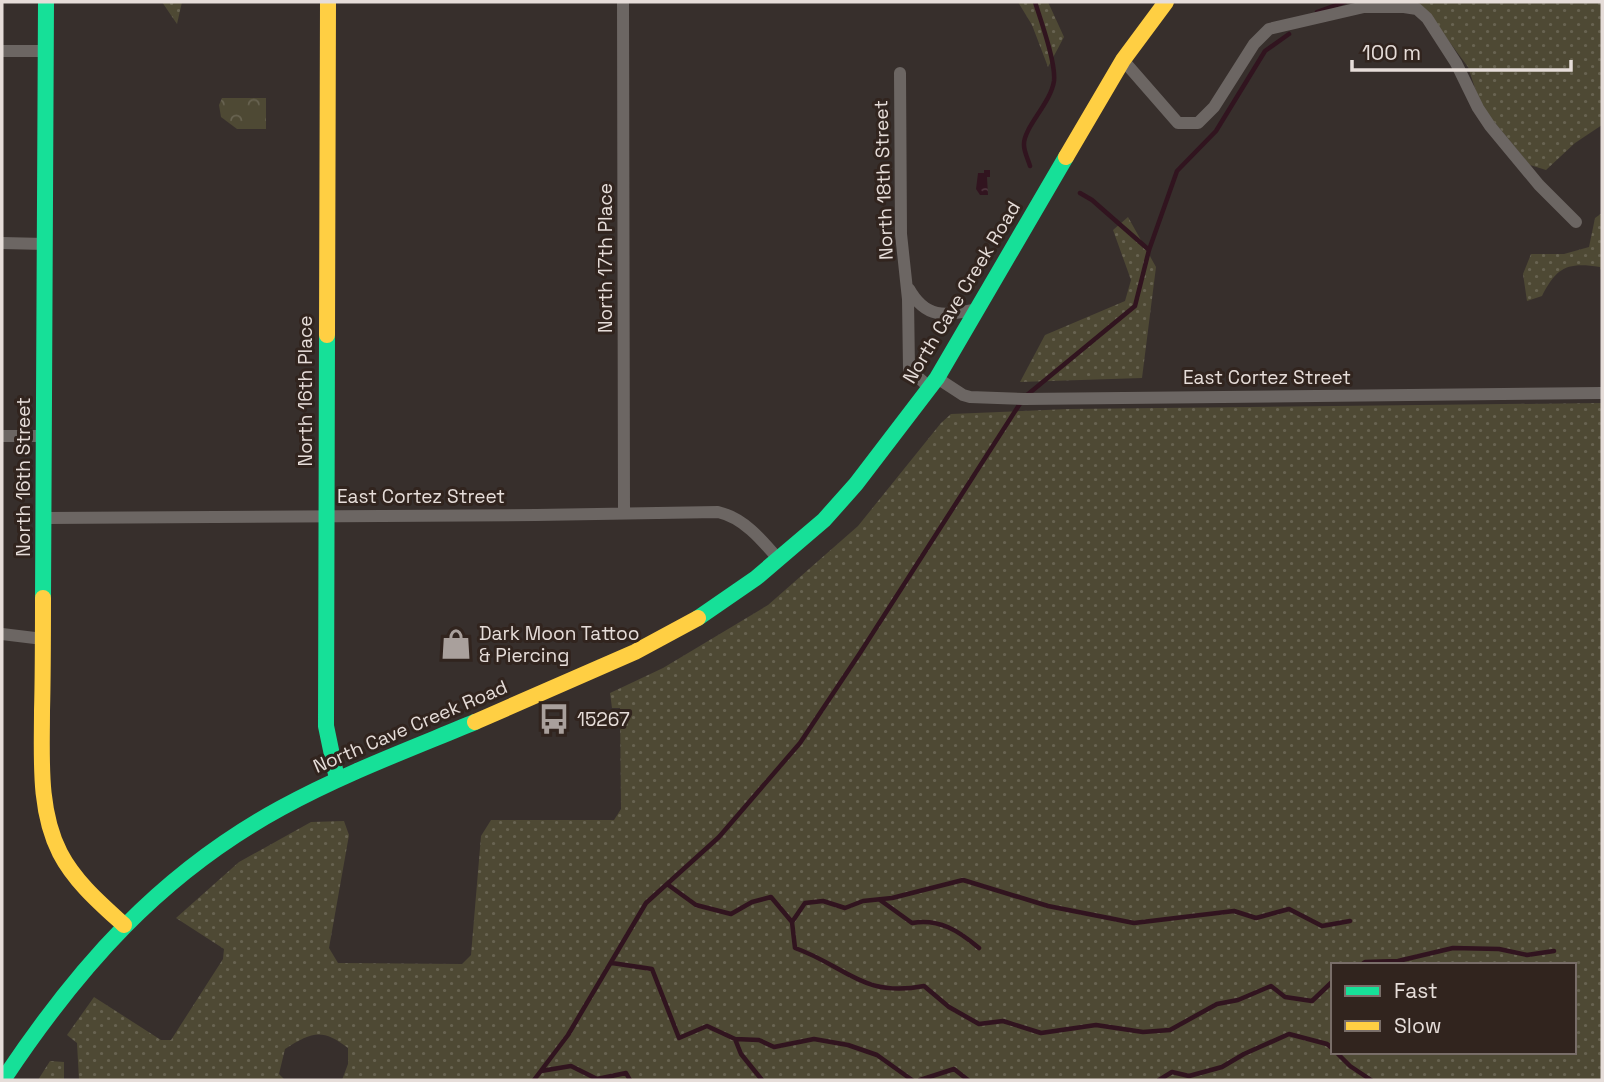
<svg xmlns="http://www.w3.org/2000/svg" width="1604" height="1082" font-family="'Space Grotesk',sans-serif">
  <style>
    .grass { fill: url(#grass-dots); fill-rule: evenodd }
    .park { fill: url(#park-crowns) }
    .water { fill: url(#water-ripples) }
    .lines { fill: none; stroke-linecap: round; stroke-linejoin: round }
    .stream { stroke: #31141f; stroke-width: 4.5 }
    .street { stroke: #6c6663; stroke-width: 12 }
    .fast { stroke: #16e098; stroke-width: 16 }
    .slow { stroke: #ffcf43; stroke-width: 16 }
    .labels { text-anchor: middle; stroke-width: 6; stroke-linejoin: round; paint-order: stroke }
    .street-label { font-size: 19px; fill: #e6ddd9; stroke: #31241e }
    .poi-label { font-size: 19px; fill: #e6ddd9; stroke: #31241e; text-anchor: start }
  </style>
  <defs>
    <pattern id="grass-dots" width="8" height="8" patternUnits="userSpaceOnUse" patternTransform="scale(1.75)"><rect width="8" height="8" fill="#4e4934"/><path d="M2 2h.1M6 6h.1" fill="none" stroke="#686351" stroke-width="1.8" stroke-linecap="round"/></pattern>
    <pattern id="park-crowns" width="20" height="18" patternUnits="userSpaceOnUse" patternTransform="scale(1.75)"><rect width="20" height="18" fill="#4e4934"/><path d="M2 6a3 3 0 1 1 6 0M12 15a3 3 0 1 1 6 0" fill="none" stroke="#686351"/></pattern>
    <pattern id="water-ripples" width="26" height="14" patternUnits="userSpaceOnUse" patternTransform="scale(1.75)"><rect width="26" height="14" fill="#31141f"/><path d="M2 4q2-2 4 0t4 0M15 11q2-2 4 0t4 0" fill="none" stroke="#4f363f"/></pattern>
  </defs>
  <rect width="100%" height="100%" fill="#372f2c"/>
  <!-- grass -->
  <path class="grass" d="M162 2H182L177 24Z
    M1018 2H1048L1064 37 1048 67 1032 25Z
    M1417 2H1602V125L1575 143 1546 170 1530 165 1481 106 1468 67 1428 13Z
    M1602 213V273L1600 267C1567 262 1557 267 1542 296L1527 301 1523 274 1531 254H1564L1589 247 1595 218Z
    M1128 217 1156 267 1142 378 1020 382 1045 335 1125 301 1131 280 1113 230Z
    M1602 403V1080H342L348 1064V1048C322 1028 312 1032 285 1049L279 1074 285 1080H79L77 1043 67 1035 94 997 161 1040H171L223 959 224 949 176 918 239 862 311 822 344 821 349 835 329 948 338 963 462 964 471 955 481 836 491 820H614L621 809 620 708H612L610 693 663 668 768 605 858 526 941 423 951 414 1069 409ZM1333 965H1574V1052H1333Z
    M50 1061 64 1062V1080H38Z"/>
  <!-- park -->
  <path class="park" d="M222 98H266V129H237L221 117 219 105Z"/>
  <!-- water -->
  <path class="water" d="M984 170H990V177H987L988 195H980L976 189 978 173H984Z"/>
  <g class="lines">
    <!-- stream -->
    <path class="stream" d="M1317 12 1345 2
      M1030 166C1028 159 1024 152 1024 145 1023 128 1051 103 1054 81 1056 63 1041 21 1035 2
      M1080 193 1092 200 1149 250
      M1027 395 1135 306 1149 250 1177 171 1216 131 1265 51 1289 34
      M667 884 696 905 731 914 752 902 771 897 792 922 795 948C846 966 862 998 924 986L949 1007 979 1024 1003 1021 1041 1033 1096 1025 1143 1032 1170 1030 1217 1004 1238 1000 1271 986 1285 997 1312 1001 1333 981
      M880 900 912 923C939 918 959 931 979 948
      M792 922 805 903 823 901 845 908 863 901 892 898 963 880 1048 906 1134 923 1234 911 1256 918 1289 909 1322 926 1350 921
      M612 963 652 969 679 1038 707 1026 735 1039 741 1054 762 1080
      M1361 965 1365 962 1398 961 1453 948 1499 949 1527 955 1554 951
      M735 1039 759 1040 774 1047 814 1039 848 1045 877 1055 912 1080
      M1336 1052 1350 1066 1371 1080
      M541 1071 571 1066 597 1079 626 1073 630 1080
      M534 1080 568 1035 646 903 719 837 800 743 860 653 1021 402
      M920 1080 954 1069 968 1080
      M1159 1080 1172 1072 1189 1076 1222 1067 1244 1054 1289 1034 1327 1044 1333 1049"/>
    <!-- street -->
    <path class="street" d="M623 2 624 513
      M2 51H46
      M1123 60 1178 123H1198L1214 107 1254 44 1269 29 1364 7H1404L1417 9 1427 18 1456 63 1478 108 1490 126 1539 185 1576 222
      M900 73 901 234 908 299 909 369 930 388
      M2 243 45 244
      M909 289C927 321 947 315 978 309
      M937 378 963 395 970 397 1024 399 1602 393
      M2 436H45
      M45 518 536 515 718 512C744 518 762 540 779 560
      M2 634 43 639"/>
    <!-- fast -->
    <path class="fast" d="M327 335 326 726 337 779
      M43 598 46 2
      M698 618 756 578 824 520 856 484 937 378 1066 157
      M3 1080C78 967 160 874 281 808 343 774 410 749 475 722"/>
    <!-- slow -->
    <path class="slow" d="M1066 157 1123 60 1166 2
      M327 335 328 2
      M43 598C43 636 43 673 42 711 42 758 38 810 60 853 75 882 101 904 124 925
      M475 722 635 652 698 618"/>
  </g>
  <!-- icons -->
  <defs>
    <symbol id="shop-bare" viewBox="-9 -9 18 18"><path d="M-5-2.5h2.3a2.7 3.5 0 0 1 5.4 0H5L5.5 6h-11ZM-1.5-2.5h3a1.5 2.3 0 0 0-3 0Z" fill="#a9a09c" stroke="#31241e" stroke-width="2.5" paint-order="stroke"/></symbol>
    <symbol id="bus-bare" viewBox="-9 -9 18 18"><path d="M-5-6H5V4H4V6H2V4H-2V6H-4V4H-5ZM-3.5-4V0h7V-4ZM-3.5 1.2v1.5H-2V1.2ZM2 1.2v1.5H3.5V1.2Z" fill="#a9a09c" stroke="#31241e" stroke-width="2.5" paint-order="stroke"/></symbol>
  </defs>
  <g fill-rule="evenodd">
    <use href="#shop-bare" x="434" y="622" width="44" height="44"/>
    <use href="#bus-bare" x="532" y="697" width="44" height="44"/>
  </g>
  <g class="labels">
    <!-- street labels -->
    <g class="street-label">
      <text transform="translate(883 180) rotate(-92)" y="7">North 18th Street</text>
      <text transform="translate(605 258) rotate(-90)" y="7">North 17th Place</text>
      <text transform="translate(961 292) rotate(-59)" y="7">North Cave Creek Road</text>
      <text x="1267" y="384">East Cortez Street</text>
      <text transform="translate(305 391) rotate(-90)" y="7">North 16th Place</text>
      <text transform="translate(23 477) rotate(-90)" y="7">North 16th Street</text>
      <text x="421" y="503">East Cortez Street</text>
      <text transform="translate(410 726) rotate(-23)" y="7">North Cave Creek Road</text>
    </g>
    <!-- poi labels -->
    <g class="poi-label">
      <text x="479" y="640">Dark Moon Tattoo<tspan x="479" dy="22">&amp; Piercing</tspan></text>
      <text x="577" y="726">15267</text>
    </g>
  </g>
  <!-- border -->
  <rect width="1604" height="1082" fill="none" stroke="#e6ddd9" stroke-width="7"/>
  <!-- legend -->
  <rect x="1331" y="963" width="245" height="91" fill="#31241e" stroke="#796e69" stroke-width="2"/>
  <rect x="1345" y="986" width="35" height="10" fill="#16e098" stroke="#796e69" stroke-width="2"/>
  <text x="1394" y="998" font-size="21" fill="#e6ddd9">Fast</text>
  <rect x="1345" y="1021" width="35" height="10" fill="#ffcf43" stroke="#796e69" stroke-width="2"/>
  <text x="1394" y="1033" font-size="21" fill="#e6ddd9">Slow</text>
  <!-- scale -->
  <path d="M1352 60v10h219v-10" fill="none" stroke="#e6ddd9" stroke-width="3.5"/>
  <text x="1362" y="60" font-size="21" fill="#e6ddd9" stroke="#31241e" stroke-width="5" paint-order="stroke">100 m</text>
</svg>
